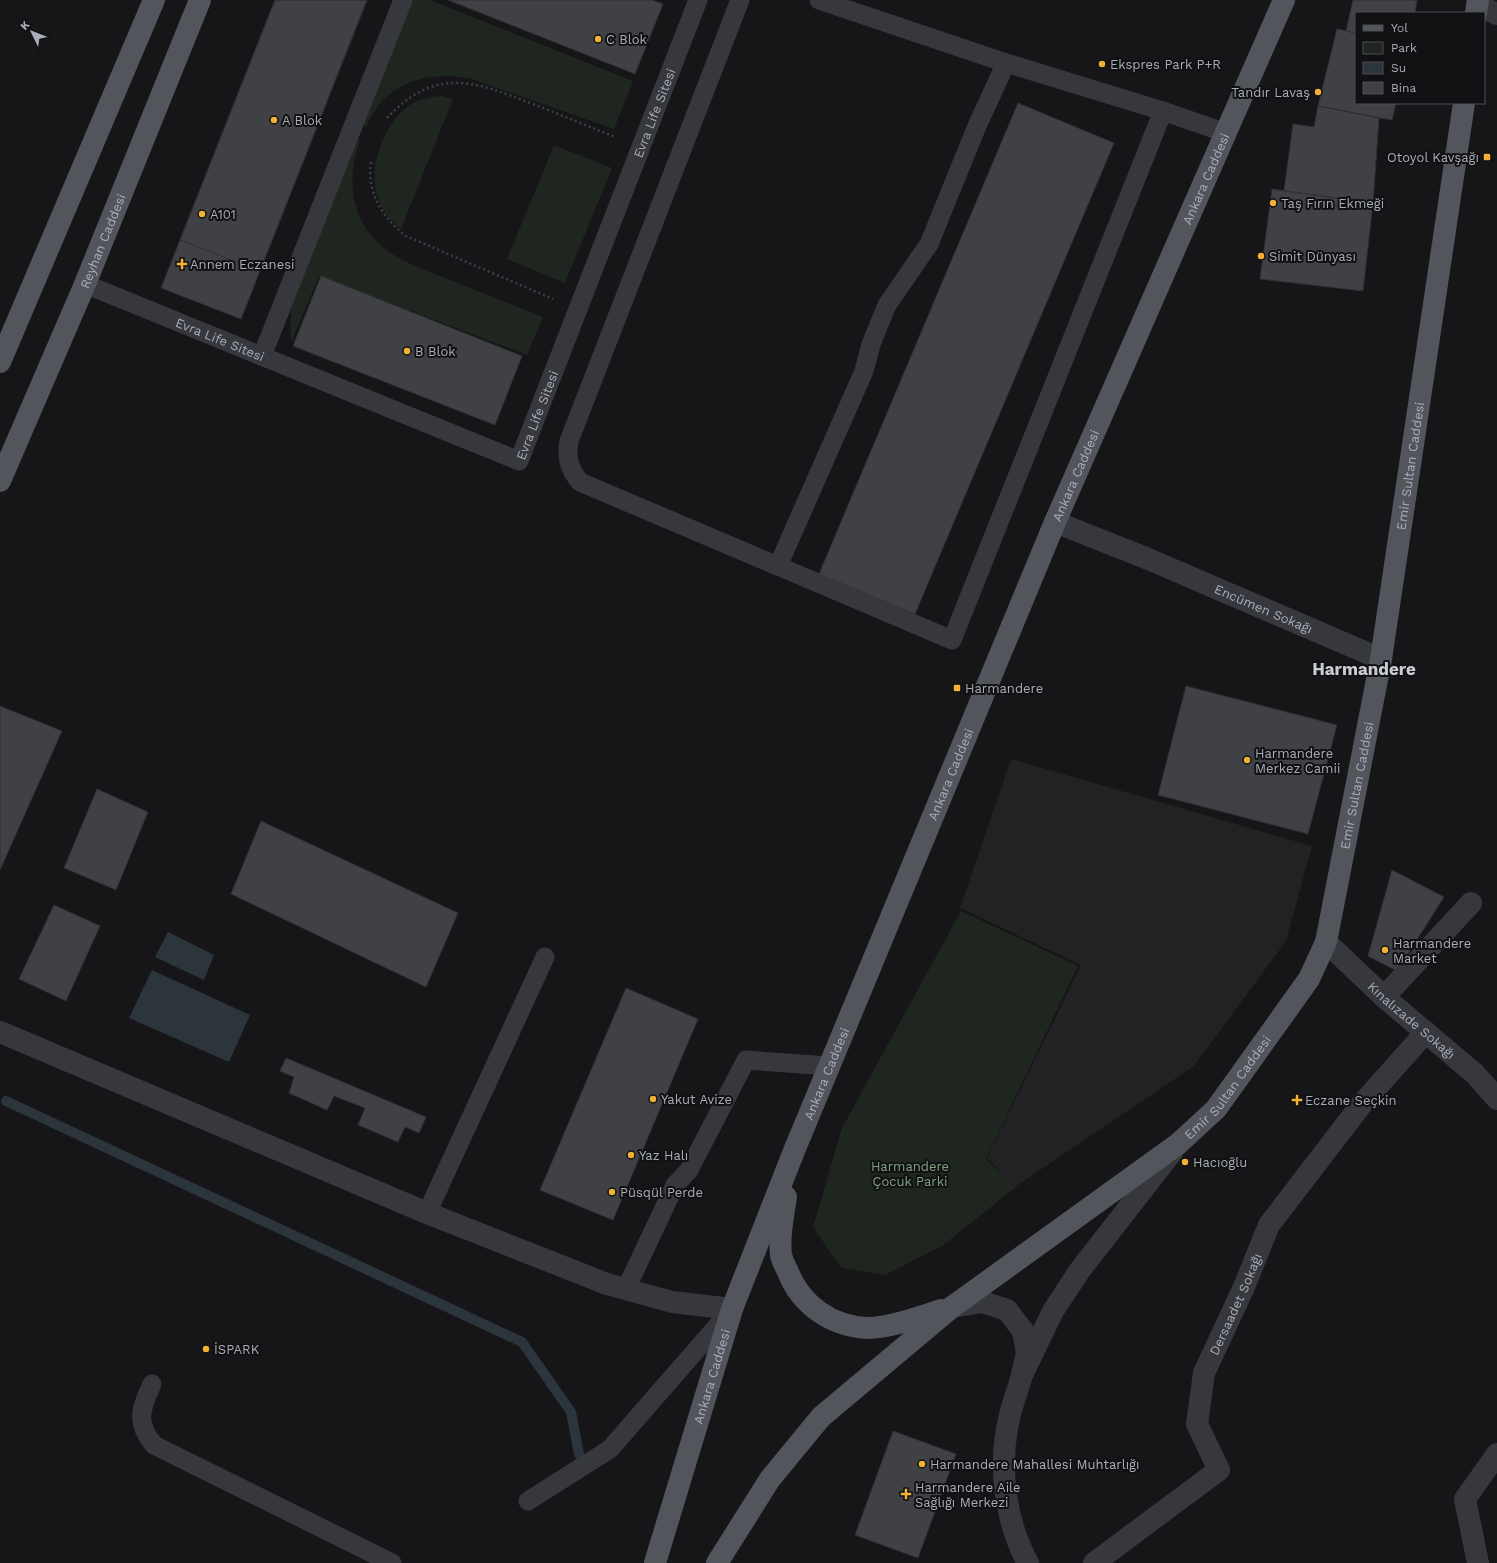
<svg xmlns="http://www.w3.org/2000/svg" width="1497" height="1563" font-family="'Work Sans',sans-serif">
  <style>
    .built { fill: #222225 }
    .green { fill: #1e261f }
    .water { fill: #2c353c }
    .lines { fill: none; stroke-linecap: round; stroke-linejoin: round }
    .stream { stroke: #2c353c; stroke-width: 10 }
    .building { fill: #404145; stroke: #303034 }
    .path { stroke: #3d3f44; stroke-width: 2.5; stroke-dasharray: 2 3; stroke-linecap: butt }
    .service { stroke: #37383d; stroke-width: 19 }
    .pedestrian { stroke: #37383d; stroke-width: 22 }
    .minor { stroke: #37383d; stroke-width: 22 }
    .primary { stroke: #53555c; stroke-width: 22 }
    .poi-dot { fill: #f2b134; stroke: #111113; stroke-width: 1.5 }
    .labels { text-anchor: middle; stroke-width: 4; stroke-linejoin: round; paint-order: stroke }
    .poi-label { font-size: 13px; fill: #a8adb8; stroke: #111113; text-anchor: start }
    .street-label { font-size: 13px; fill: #a8adb8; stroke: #111113 }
    .park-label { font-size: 13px; fill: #7fa381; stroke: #111113 }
    .district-label { font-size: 17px; font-weight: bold; fill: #c9ccd4; stroke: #111113 }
  </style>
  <rect width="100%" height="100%" fill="#161618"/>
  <!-- built -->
  <path class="built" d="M1011 759 1312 846 1286 941 1194 1066 1015 1187 987 1158 1081 965 960 908Z"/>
  <!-- green -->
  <path class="green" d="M405 0H430L633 81 614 129 469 78C423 71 385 83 366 127L356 125Z
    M442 96 453 99 401 229C390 220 381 209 377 195 367 166 387 115 415 102 424 98 433 97 442 96Z
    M352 136 360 141C346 179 350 221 384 248 402 263 433 273 455 282 485 294 514 305 543 317L527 355 319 276 291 343 290 300Z
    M554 145 612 168 565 283 507 259Z
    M961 911 1078 966 986 1159 1016 1187 942 1246 885 1275 841 1268 813 1227 842 1128Z"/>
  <!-- water -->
  <path class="water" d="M168 932 214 955 204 980 155 957Z
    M152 970 250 1015 229 1062 129 1018Z"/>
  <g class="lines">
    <!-- stream -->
    <path class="stream" d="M6 1101 522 1342 571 1412 579 1454"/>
  </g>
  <!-- building -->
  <path class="building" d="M275 0H367L241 319 161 288Z
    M275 0H367L260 271 180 240Z
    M448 0H652L663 4 635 74Z
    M1353 0H1417L1415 13H1356V33L1346 31Z
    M1337 29 1356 33V103H1396L1392 120 1318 106Z
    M1018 103 1114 143 915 614 819 574Z
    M1318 106 1379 118 1373 203 1284 191 1293 124 1314 127Z
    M1272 189 1373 203 1363 291 1260 279Z
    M321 276 522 356 495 425 293 346Z
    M1186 686 1337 725 1308 834 1158 795Z
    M0 706 62 731 0 870Z
    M97 789 148 812 116 890 64 868Z
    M261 821 458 913 426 987 231 894Z
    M1392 870 1444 897 1397 971 1368 956Z
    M54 905 100 926 66 1001 19 979Z
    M626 988 698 1019 613 1220 540 1190Z
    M286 1058 426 1117 419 1133 405 1127 398 1142 358 1125 365 1108 334 1096 327 1110 289 1093 294 1077 280 1071Z
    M893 1431 956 1454 918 1558 855 1535Z"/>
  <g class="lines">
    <!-- path -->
    <path class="path" d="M387 118C436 66 474 81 533 104 561 115 588 126 615 137
      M371 162C366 192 383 218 406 236L553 299"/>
    <!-- service -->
    <g class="service">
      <path d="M740 0 569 441C566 457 569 469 580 482L952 640 1163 111"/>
      <path d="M819 0 1006 63 1163 111 1226 133"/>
      <path id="s1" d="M85 284 519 461 698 0"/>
      <path d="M262 356 403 0"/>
      <path d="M778 566 864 371 871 344 887 305 929 244 977 126 1006 63"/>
      <path d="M427 1213 545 957"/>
      <path d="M626 1289 675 1185 689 1170 746 1060 829 1066"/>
      <path d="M152 1384C141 1408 135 1423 154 1445L392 1563"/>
      <path d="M528 1501 610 1449 732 1309"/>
    </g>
    <!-- pedestrian -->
    <path class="pedestrian" d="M1055 522 1146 558"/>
    <!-- minor -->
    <g class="minor">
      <path d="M1477 5 1497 14"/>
      <path id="s2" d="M1146 558 1381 659"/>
      <path id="s3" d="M1326 942 1384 997 1475 1074 1497 1099"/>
      <path d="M1384 997 1471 903"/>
      <path d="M0 1032 427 1213 607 1284 672 1302 732 1309"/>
      <path d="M952 1307 983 1302 1007 1310 1023 1331 1027 1353 1022 1375 1053 1311 1080 1270 1172 1152"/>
      <path d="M1022 1375C1018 1390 1012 1404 1009 1419 998 1466 1005 1521 1028 1563"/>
      <path id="s4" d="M1094 1563 1219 1470 1197 1424 1204 1373 1244 1287 1269 1225 1361 1105 1426 1032"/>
      <path d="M1478 1563 1465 1499 1497 1454"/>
    </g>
    <!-- primary -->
    <g class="primary">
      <path d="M1476 13 1478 0"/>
      <path d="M0 362 154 0"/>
      <path id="s5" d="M0 481 85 284 200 0"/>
      <path d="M786 1197C783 1217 779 1235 781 1255 782 1260 785 1266 788 1272 801 1305 831 1326 867 1328 889 1328 920 1317 941 1310"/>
      <path id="s6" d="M655 1563 732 1309 794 1151 1055 522 1284 0"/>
      <path id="s7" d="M717 1563 770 1479 821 1417 952 1307 1178 1144 1216 1109 1309 979 1326 942 1381 659 1464 103"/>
    </g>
  </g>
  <!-- markers -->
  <g class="poi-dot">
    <circle cx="598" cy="39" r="4"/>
    <circle cx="1102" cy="64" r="4"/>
    <circle cx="1318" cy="92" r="4"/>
    <circle cx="274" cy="120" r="4"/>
    <rect x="1483" y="153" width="8" height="8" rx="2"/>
    <circle cx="1273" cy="203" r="4"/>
    <circle cx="202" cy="214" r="4"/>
    <circle cx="1261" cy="256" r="4"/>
    <path d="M180 258h4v4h4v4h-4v4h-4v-4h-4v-4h4z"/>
    <circle cx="407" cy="351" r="4"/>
    <rect x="953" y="684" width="8" height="8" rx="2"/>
    <circle cx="1247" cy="760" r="4"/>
    <circle cx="1385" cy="950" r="4"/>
    <circle cx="653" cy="1099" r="4"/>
    <path d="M1295 1094h4v4h4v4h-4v4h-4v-4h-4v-4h4z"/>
    <circle cx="631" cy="1155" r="4"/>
    <circle cx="1185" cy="1162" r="4"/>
    <circle cx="612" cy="1192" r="4"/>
    <circle cx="206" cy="1349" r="4"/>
    <circle cx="922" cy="1464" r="4"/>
    <path d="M904 1488h4v4h4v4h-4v4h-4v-4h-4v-4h4z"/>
  </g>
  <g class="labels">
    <!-- poi labels -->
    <g class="poi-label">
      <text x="606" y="44">C Blok</text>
      <text x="1110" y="69">Ekspres Park P+R</text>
      <text x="1310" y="97" text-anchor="end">Tandır Lavaş</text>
      <text x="282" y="125">A Blok</text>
      <text x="1479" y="162" text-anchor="end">Otoyol Kavşağı</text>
      <text x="1281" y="208">Taş Fırın Ekmeği</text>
      <text x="210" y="219">A101</text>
      <text x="1269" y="261">Simit Dünyası</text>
      <text x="190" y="269">Annem Eczanesi</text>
      <text x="415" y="356">B Blok</text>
      <text x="965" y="693">Harmandere</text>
      <text x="1255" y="758">Harmandere<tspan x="1255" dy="15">Merkez Camii</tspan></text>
      <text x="1393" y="948">Harmandere<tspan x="1393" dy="15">Market</tspan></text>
      <text x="661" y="1104">Yakut Avize</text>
      <text x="1305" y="1105">Eczane Seçkin</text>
      <text x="639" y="1160">Yaz Halı</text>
      <text x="1193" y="1167">Hacıoğlu</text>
      <text x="620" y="1197">Püsqül Perde</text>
      <text x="214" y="1354">İSPARK</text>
      <text x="930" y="1469">Harmandere Mahallesi Muhtarlığı</text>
      <text x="915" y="1492">Harmandere Aile<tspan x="915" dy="15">Sağlığı Merkezi</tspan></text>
    </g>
    <!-- street labels -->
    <g class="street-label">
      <text dy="5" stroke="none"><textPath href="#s1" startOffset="842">Evra Life Sitesi</textPath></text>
      <text dy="5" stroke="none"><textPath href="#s6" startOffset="1491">Ankara Caddesi</textPath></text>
      <text dy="5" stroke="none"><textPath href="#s5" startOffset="261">Reyhan Caddesi</textPath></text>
      <text dy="5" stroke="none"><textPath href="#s1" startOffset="146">Evra Life Sitesi</textPath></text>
      <text dy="5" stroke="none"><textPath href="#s1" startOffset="518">Evra Life Sitesi</textPath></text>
      <text dy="5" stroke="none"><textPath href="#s7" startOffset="1365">Emir Sultan Caddesi</textPath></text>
      <text dy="5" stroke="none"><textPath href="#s6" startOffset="1167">Ankara Caddesi</textPath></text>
      <text dy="5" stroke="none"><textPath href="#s2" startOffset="128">Encümen Sokağı</textPath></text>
      <text dy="5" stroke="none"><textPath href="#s6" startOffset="843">Ankara Caddesi</textPath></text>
      <text dy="5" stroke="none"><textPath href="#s7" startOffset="1041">Emir Sultan Caddesi</textPath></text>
      <text dy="5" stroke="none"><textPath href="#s3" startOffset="116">Kınalızade Sokağı</textPath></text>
      <text dy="5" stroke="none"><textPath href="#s6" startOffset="519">Ankara Caddesi</textPath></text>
      <text dy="5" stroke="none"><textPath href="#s7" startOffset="705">Emir Sultan Caddesi</textPath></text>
      <text dy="5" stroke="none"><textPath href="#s4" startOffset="334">Dersaadet Sokağı</textPath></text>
      <text dy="5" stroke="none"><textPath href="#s6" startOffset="195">Ankara Caddesi</textPath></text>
    </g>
    <!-- park labels -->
    <g class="park-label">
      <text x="910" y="1171">Harmandere<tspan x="910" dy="15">Çocuk Parki</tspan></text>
    </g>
    <!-- district labels -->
    <g class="district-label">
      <text x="1364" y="675">Harmandere</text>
    </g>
  </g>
  <!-- legend -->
  <rect x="1355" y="12" width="130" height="92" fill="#111113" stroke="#4d4f55"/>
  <rect x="1363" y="25" width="20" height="6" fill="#53555c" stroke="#4d4f55"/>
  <text x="1391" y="32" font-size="12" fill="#a8adb8">Yol</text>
  <rect x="1363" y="42" width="20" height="12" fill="#1e261f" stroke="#4d4f55"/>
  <text x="1391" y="52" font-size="12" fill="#a8adb8">Park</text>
  <rect x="1363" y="62" width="20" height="12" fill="#2c353c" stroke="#4d4f55"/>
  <text x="1391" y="72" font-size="12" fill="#a8adb8">Su</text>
  <rect x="1363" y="82" width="20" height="12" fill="#404145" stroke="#4d4f55"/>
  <text x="1391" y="92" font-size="12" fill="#a8adb8">Bina</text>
  <!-- north arrow -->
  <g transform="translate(32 32) rotate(313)" stroke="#111113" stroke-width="3" paint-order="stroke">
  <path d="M0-3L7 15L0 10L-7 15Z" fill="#a8adb8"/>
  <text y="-6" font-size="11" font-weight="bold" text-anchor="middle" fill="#a8adb8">K</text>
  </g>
</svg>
